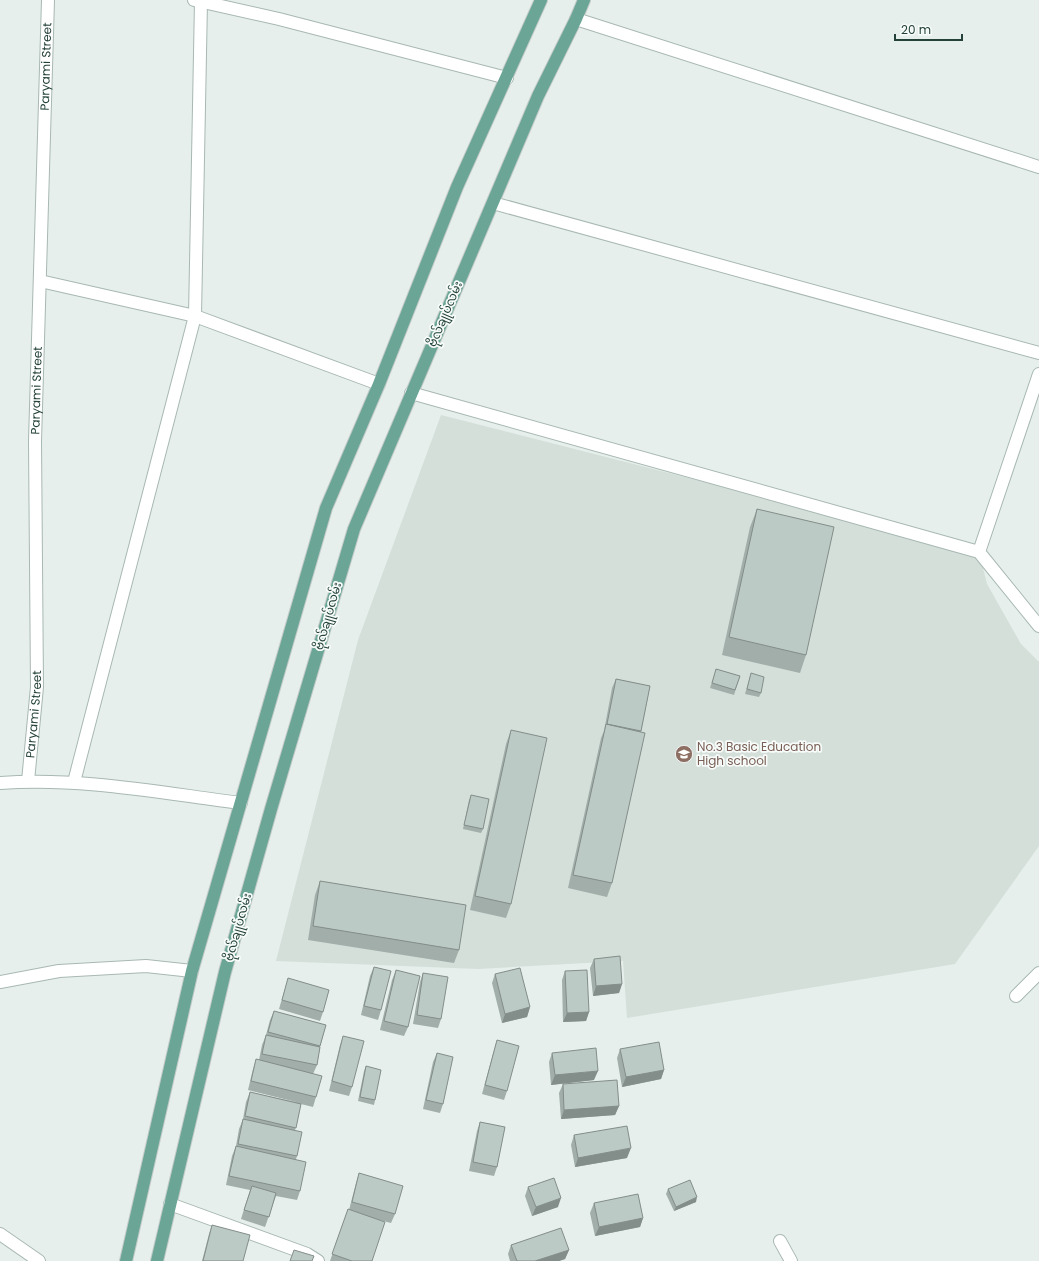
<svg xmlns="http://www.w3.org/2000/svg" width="1039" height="1261" font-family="Poppins,'Noto Sans Myanmar',sans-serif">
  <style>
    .built { fill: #d4dfda }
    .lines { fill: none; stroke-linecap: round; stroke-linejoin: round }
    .minor-casing { stroke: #a8b8b2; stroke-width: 14 }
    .primary-casing { stroke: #c2cac8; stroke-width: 14 }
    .minor { stroke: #fff; stroke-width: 12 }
    .primary { stroke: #6aa596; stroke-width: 12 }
    .wall { fill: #a1aea9 }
    .shaded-wall { fill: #838d89 }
    .building { fill: #bbcac4; stroke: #838d89 }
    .labels { text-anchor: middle; stroke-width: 3.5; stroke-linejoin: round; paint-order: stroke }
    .street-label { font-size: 12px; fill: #24423a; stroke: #f7fbf9 }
    .education-label { font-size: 12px; fill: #785e54; stroke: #f7fbf9; text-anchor: start }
  </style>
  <rect width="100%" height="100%" fill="#e6efeb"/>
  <!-- built -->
  <path class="built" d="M441 415 979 552 987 584 1021 644 1039 662V846L955 964 627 1018 623 961 478 969 276 961 358 640Z"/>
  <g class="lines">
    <defs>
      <g id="minor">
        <path d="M194 0 279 19 507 78"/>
        <path d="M576 19 1039 167"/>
        <path d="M493 203 1039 353"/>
        <path d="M40 281 195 316 379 384"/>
        <path d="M411 393 979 552 1039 626"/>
        <path d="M979 552 1039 374"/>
        <path id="s1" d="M28 781 37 687 35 441 48 0"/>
        <path d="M74 782 195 316 201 1"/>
        <path d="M0 783C81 777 161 793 241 803"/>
        <path d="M0 982 59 971 146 966 192 971"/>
        <path d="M1016 996 1039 973"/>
        <path d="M170 1204 307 1254 318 1261"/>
        <path d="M0 1234 39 1261"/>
        <path d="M780 1241 791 1261"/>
      </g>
      <path id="primary" d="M126 1261 192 971 326 508 379 384 457 187 541 0
        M157 1261 225 972 271 809 354 529 538 96 576 19 584 0"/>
    </defs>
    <!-- minor casing -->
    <use href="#minor" class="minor-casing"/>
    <!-- primary casing -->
    <use href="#primary" class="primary-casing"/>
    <!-- minor -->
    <use href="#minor" class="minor"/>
    <!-- primary -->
    <use href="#primary" class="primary"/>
  </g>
  <!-- wall -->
  <path class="wall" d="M757 509 806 655 800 673 722 655 750 527Z
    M716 669 740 676 734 695 710 688Z
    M751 673 761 693 759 697 745 694Z
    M616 679 650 686 641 732 612 883 607 897 568 888 601 738 604 731 612 688Z
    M511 730V904L506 918 470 910 506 744Z
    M471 795 483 829 481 833 463 829 469 800Z
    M320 881 459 950 454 963 308 940 315 895Z
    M594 959 622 984 619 993 593 996 590 968Z
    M374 967 381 1010 378 1020 361 1015 370 976Z
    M396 970 408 1027 404 1036 380 1030 392 980Z
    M565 971 589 1012 586 1021 563 1022 562 980Z
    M423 973 441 1019 438 1028 413 1024 420 982Z
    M495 974 530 1007 527 1017 502 1023 492 983Z
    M288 978 323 1012 320 1021 279 1009Z
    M274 1011 326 1025 320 1047 317 1065 313 1074 316 1097 313 1107 301 1104 295 1130 297 1156 296 1159 300 1191 297 1200 276 1196 265 1227 241 1219 250 1190 226 1185 232 1156 236 1146 239 1129 243 1119 246 1102 250 1092 300 1103 248 1090 253 1069 256 1059 259 1060 262 1045 266 1035 270 1020Z
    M343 1036 352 1087 349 1096 329 1091 340 1045Z
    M497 1040 507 1091 504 1100 482 1094 494 1050Z
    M620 1049 664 1070 661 1079 622 1087 617 1058Z
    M437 1053 443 1104 440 1113 423 1109 433 1062Z
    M552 1053 594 1080 551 1085 549 1062Z
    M366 1066 375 1100 374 1105 358 1101 364 1071Z
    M563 1084 619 1106 615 1115 561 1119 559 1093Z
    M480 1122 497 1167 494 1176 469 1171 477 1131Z
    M574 1135 627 1158 575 1167 571 1145Z
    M359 1173 395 1214 391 1223 375 1219 372 1261H330L348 1209 349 1210 356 1183Z
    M528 1187 558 1207 532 1216 525 1196Z
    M668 1189 696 1202 674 1211 666 1194Z
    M594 1203 643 1218 640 1227 595 1236 590 1213Z
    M212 1225 243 1261H202L209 1234Z
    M511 1245 569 1250 565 1259 559 1261H510L508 1254Z"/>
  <!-- shaded-wall -->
  <path class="shaded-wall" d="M622 984 619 993 593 996 596 986Z
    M530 1007 527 1017 502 1023 505 1014Z
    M589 1012 586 1021 563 1022 567 1013Z
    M664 1070 661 1079 622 1087 626 1077Z
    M598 1071 594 1080 551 1085 555 1075Z
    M619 1106 615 1115 561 1119 564 1110Z
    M631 1148 627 1158 575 1167 578 1158Z
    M697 1197 696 1202 674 1211 676 1207Z
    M561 1198 558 1207 532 1216 536 1207Z
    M643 1218 640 1227 595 1236 599 1227Z
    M569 1250 565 1259 559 1261H535Z"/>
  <!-- building -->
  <path class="building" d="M757 509 834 527 806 655 729 637Z
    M716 669 740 676 735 690 712 683Z
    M751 673 764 677 761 693 747 689Z
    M616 679 650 686 641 731 607 724Z
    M606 724 645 733 612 883 573 875Z
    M511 730 547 738 511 904 475 896Z
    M471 795 489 799 483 829 464 825Z
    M320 881 466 905 459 950 313 926Z
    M620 956 622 984 596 986 594 959Z
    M374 967 391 971 381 1010 364 1006Z
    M520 968 530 1007 505 1014 495 974Z
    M396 970 420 976 408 1027 384 1021Z
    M587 970 589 1012 567 1013 565 971Z
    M423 973 448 977 441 1019 417 1015Z
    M288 978 329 990 323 1012 282 1000Z
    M274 1011 326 1025 320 1046 268 1032Z
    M266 1035 320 1047 317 1065 262 1054Z
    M343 1036 364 1041 352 1087 332 1081Z
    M497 1040 519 1046 507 1091 485 1085Z
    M659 1042 664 1070 626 1077 620 1049Z
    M596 1048 598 1071 555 1075 552 1053Z
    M437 1053 453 1057 443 1104 426 1100Z
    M256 1059 322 1076 316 1097 251 1081Z
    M366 1066 381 1070 375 1100 360 1097Z
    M617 1080 619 1106 564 1110 563 1084Z
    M250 1092 301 1104 296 1128 245 1116Z
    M243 1119 302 1132 297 1156 238 1144Z
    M480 1122 505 1127 497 1167 473 1162Z
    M627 1126 631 1148 578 1158 574 1135Z
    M236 1146 306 1162 300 1191 229 1176Z
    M359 1173 403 1186 395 1214 352 1202Z
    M554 1178 561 1198 536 1207 528 1187Z
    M690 1180 697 1197 676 1207 668 1189Z
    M252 1186 276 1193 269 1217 244 1210Z
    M638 1194 643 1218 599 1227 594 1203Z
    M348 1209 385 1222 372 1261H352L332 1254Z
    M212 1225 250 1235 243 1261H203Z
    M561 1228 569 1250 535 1261H517L511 1245Z
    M294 1250 314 1256 312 1261H290Z"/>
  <!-- icons -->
  <defs>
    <symbol id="school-disc" viewBox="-11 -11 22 22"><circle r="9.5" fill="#8d6e63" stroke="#f7fbf9"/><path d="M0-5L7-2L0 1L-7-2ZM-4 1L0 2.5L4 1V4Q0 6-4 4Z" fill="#fff"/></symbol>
  </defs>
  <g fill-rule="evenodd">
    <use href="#school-disc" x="674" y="744" width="20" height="20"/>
  </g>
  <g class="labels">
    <!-- street labels -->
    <g class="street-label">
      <text dy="4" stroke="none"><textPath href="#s1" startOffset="715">Paryami Street</textPath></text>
      <text transform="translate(445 314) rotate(-67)" y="4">ဗိုလ်ချုပ်လမ်း</text>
      <text dy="4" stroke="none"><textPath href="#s1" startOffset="391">Paryami Street</textPath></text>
      <text transform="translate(328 616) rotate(-74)" y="4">ဗိုလ်ချုပ်လမ်း</text>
      <text dy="4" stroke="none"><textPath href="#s1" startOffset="67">Paryami Street</textPath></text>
      <text transform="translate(238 927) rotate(-74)" y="4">ဗိုလ်ချုပ်လမ်း</text>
    </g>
    <!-- education labels -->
    <g class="education-label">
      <text x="697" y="751">No.3 Basic Education<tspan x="697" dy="14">High school</tspan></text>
    </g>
  </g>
  <!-- scale -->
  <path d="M895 34v6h67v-6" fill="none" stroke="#24423a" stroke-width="2"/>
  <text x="901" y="34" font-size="12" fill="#24423a" stroke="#f7fbf9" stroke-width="3" paint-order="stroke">20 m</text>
</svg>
